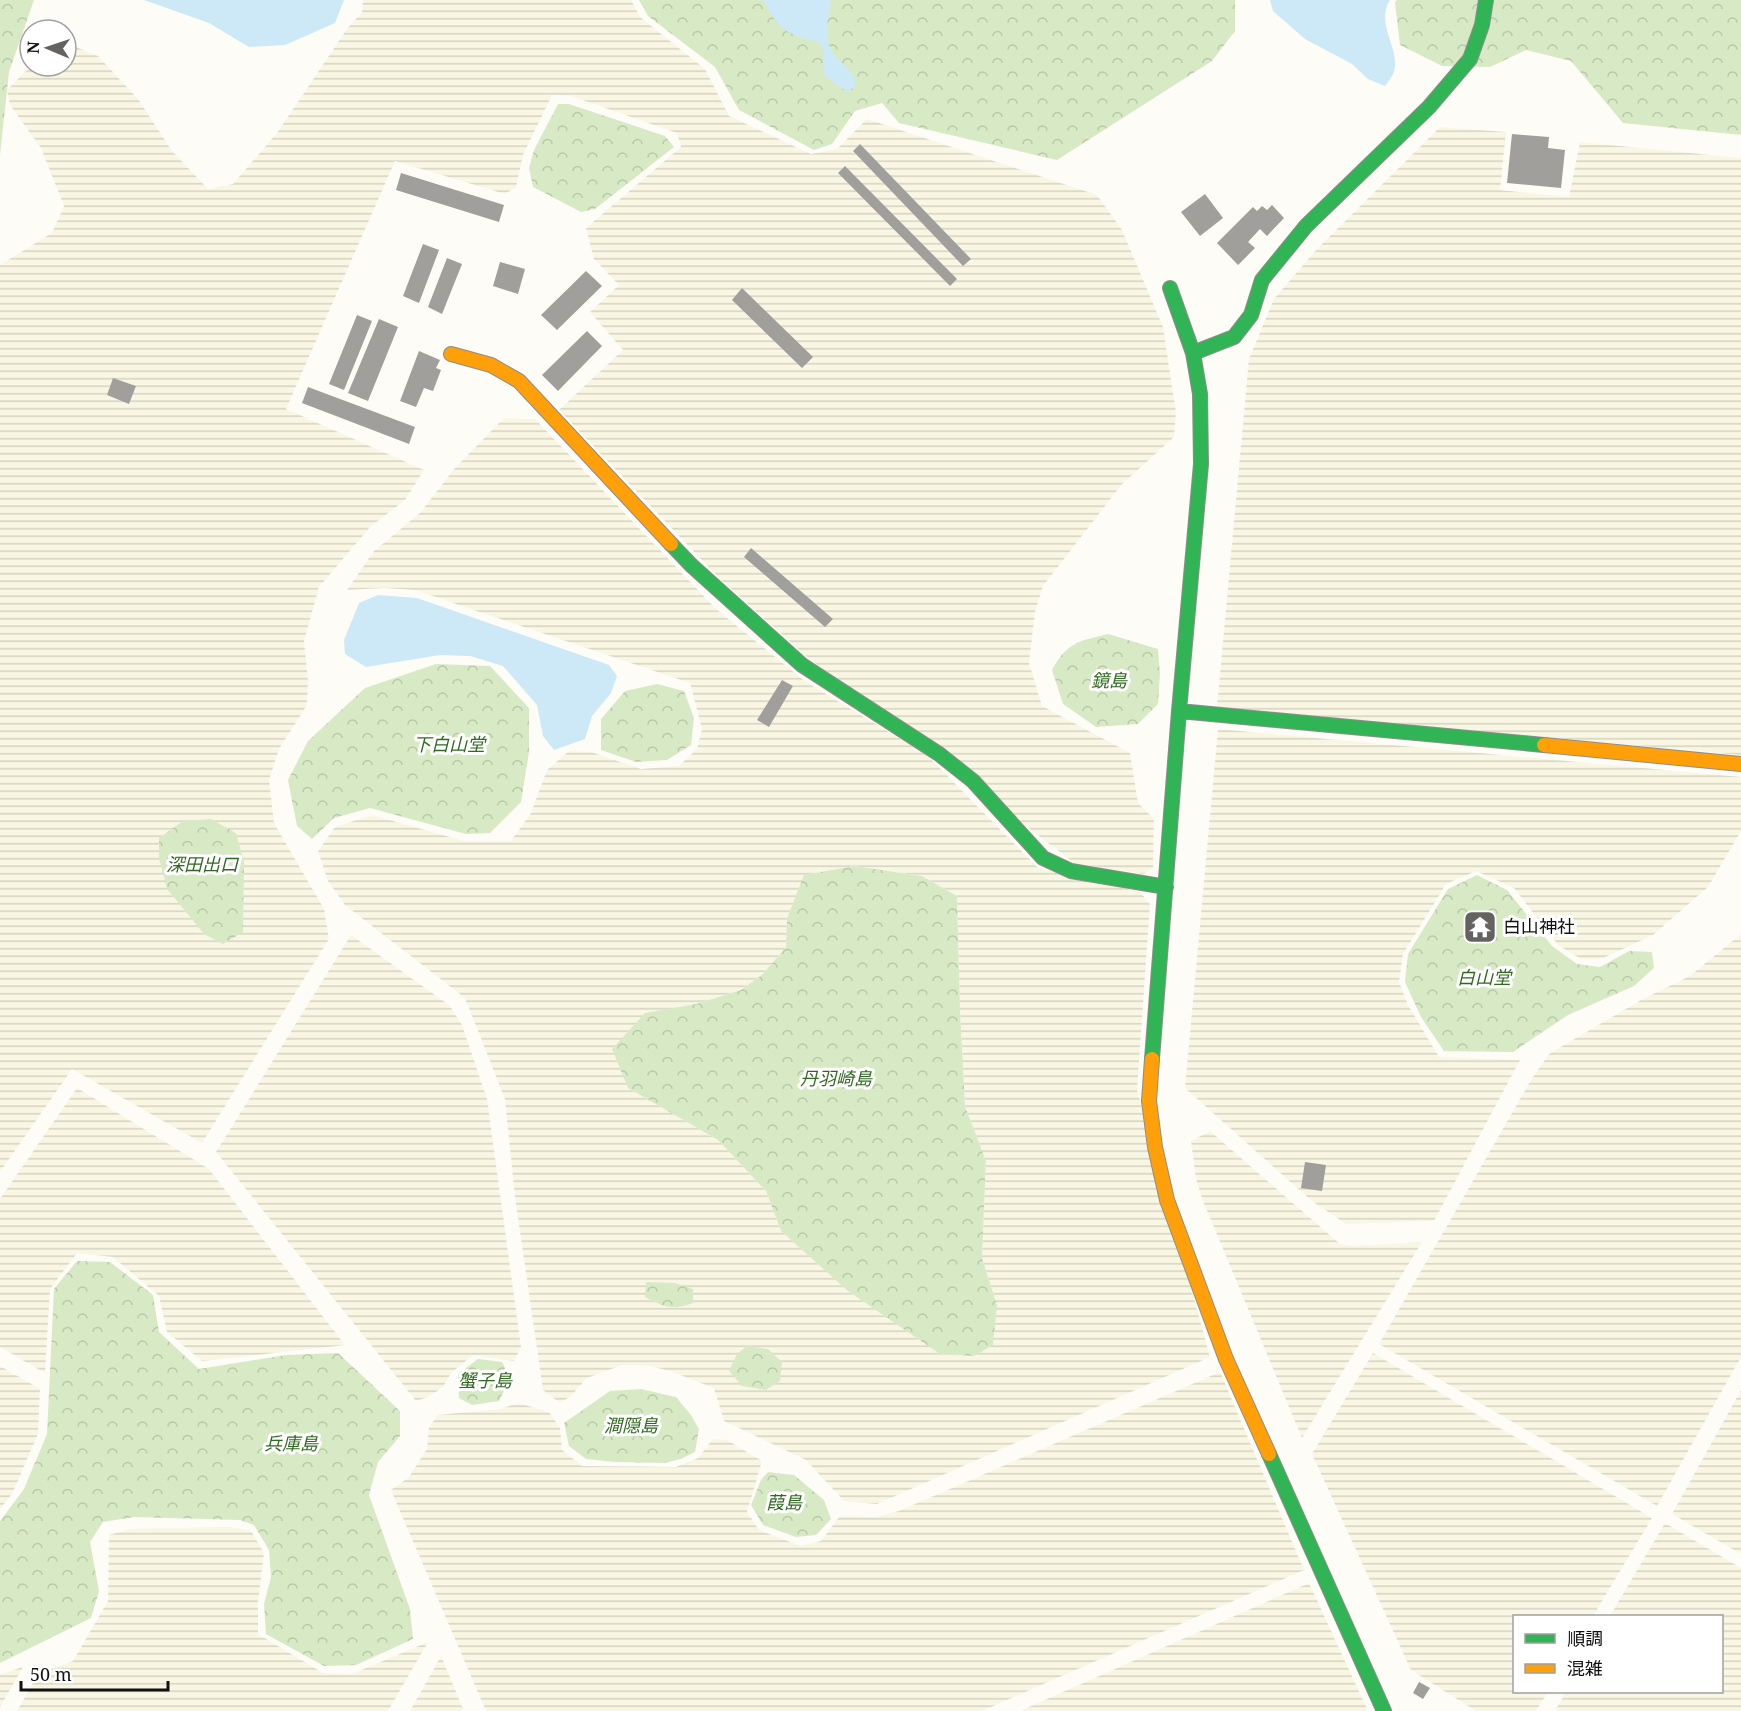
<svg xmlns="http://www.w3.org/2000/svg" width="1741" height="1711" font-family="'Noto Serif','Noto Sans JP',serif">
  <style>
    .farmland { fill: url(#farmland-rules); fill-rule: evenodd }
    .forest { fill: url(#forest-crowns) }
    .water { fill: #cde8f7 }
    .building { fill: #a19f9c }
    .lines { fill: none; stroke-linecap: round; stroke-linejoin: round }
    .fast-casing { stroke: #8e8d8b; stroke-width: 16 }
    .slow-casing { stroke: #8e8d8b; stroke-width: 16 }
    .fast { stroke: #30b455; stroke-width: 14 }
    .slow { stroke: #ff9f0a; stroke-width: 14 }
    .labels { text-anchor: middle; stroke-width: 6; stroke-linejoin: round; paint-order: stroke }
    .park-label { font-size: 18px; font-style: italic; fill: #2f6b1f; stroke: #fff }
    .poi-label { font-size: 18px; fill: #111; stroke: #fff; text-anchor: start }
  </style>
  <defs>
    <pattern id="farmland-rules" width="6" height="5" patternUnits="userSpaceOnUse" patternTransform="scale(1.5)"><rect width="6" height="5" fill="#f9f7e4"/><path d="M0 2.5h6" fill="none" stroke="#d4d3c3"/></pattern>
    <pattern id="forest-crowns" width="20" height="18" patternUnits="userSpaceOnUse" patternTransform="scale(1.5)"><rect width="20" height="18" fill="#d8eac5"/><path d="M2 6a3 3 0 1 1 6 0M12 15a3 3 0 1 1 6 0" fill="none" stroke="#b8c8a8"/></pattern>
  </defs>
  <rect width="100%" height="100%" fill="#fdfcf7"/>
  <!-- farmland -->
  <path class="farmland" d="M363 0H631L640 17 705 69 729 116 811 154 837 149 867 119 1097 195 1122 230 1163 327 1176 413 1174 437 1122 484 1043 586 1035 612 1029 663 1042 706 1130 753 1138 803 1154 819 1153 868 1144 874 1074 863 807 657 721 580 559 410 623 350 590 312 619 285 594 259 586 228 681 147 677 133 571 96 552 95 523 155 516 187 505 194 395 161 286 409 424 470 405 500 370 527 319 587 304 641 308 680 307 705 279 749 269 780 274 823 324 909 329 939 202 1143 72 1069 0 1172V265L52 233 64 206 41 148 10 105 7 90 31 66H66V43L98 56 138 99 172 151 208 189 233 184 277 133 347 29 362 12Z
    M1440 127 1506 132 1500 190 1569 197 1580 142 1741 158V755L1217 707 1249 359 1274 299 1317 249Z
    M504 418 535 419 716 609 806 682 927 755 1038 868 1140 892 1150 904 1137 1090 1210 1357 877 1504 844 1501 806 1460 724 1421 714 1388 670 1371 650 1366 622 1365 587 1378 571 1396 560 1403 543 1390 515 1197 505 1099 465 998 345 905 328 881 318 851 335 827 372 815 464 841H511L531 813 547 770 569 751 591 752 641 769 679 766 697 749 702 729 690 683 415 590 384 588 347 590 374 551 420 513 455 468ZM854 866 922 876 957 896 960 1009 965 1106 986 1161 982 1258 997 1305 781 1231 766 1191 718 1140 628 1088 696 1004 741 990 763 974 786 947 787 918 805 875Z
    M1218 729 1741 777V831L1708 887 1653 935 1601 959H1581L1558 945 1514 888 1476 871 1446 884 1403 954 1399 982 1408 1005 1439 1057 1520 1060 1434 1221 1346 1224 1312 1201 1185 1088Z
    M1741 934V1357L1657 1506 1379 1344 1531 1080 1549 1054 1641 1000 1690 976Z
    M351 935 449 1005 462 1025 487 1099 521 1347 514 1361 473 1355 451 1373 443 1387 428 1397 416 1401 216 1152Z
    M77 1088 209 1169 345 1345 202 1361 167 1332 159 1296 113 1257 77 1253 50 1289 45 1373 0 1347V1199Z
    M1210 1131 1340 1244 1353 1246 1422 1242 1302 1438 1203 1201 1196 1179 1191 1141Z
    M1373 1353 1652 1518 1593 1616H1514V1692H1548L1536 1711H1476L1411 1670 1312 1454Z
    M0 1366 40 1389 38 1434 12 1494 0 1509Z
    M1220 1372 1304 1570 982 1711H486L391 1490 409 1477 427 1449 429 1427 438 1415 500 1409 518 1403 549 1412 560 1428 562 1450 582 1466 676 1467 698 1458 713 1439 727 1440 762 1461 747 1512 759 1530 801 1546 821 1541 840 1516 876 1517 899 1511Z
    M1741 1390V1554L1672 1514Z
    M1665 1523 1741 1568V1711H1555L1566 1692H1722V1616H1610Z
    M230 1527 251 1531 264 1553 258 1602V1634L323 1673 352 1674 428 1642 388 1711H17L38 1674 73 1661 108 1601 109 1535 130 1529Z
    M1309 1583 1368 1711H1020Z
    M441 1656 464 1711H410Z
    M23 1667 0 1707V1674Z"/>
  <!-- forest -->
  <path class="forest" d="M0 0H34L9 72 0 155Z
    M639 0H1235V31L1212 61 1057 160 899 123 882 103 855 111 832 144 814 150 739 110 715 67 648 16Z
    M1397 0H1741V135L1623 123 1571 61 1526 50 1490 67 1442 66 1400 45 1395 2Z
    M558 104H569L665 136 674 147 595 209 581 212 533 187 529 168 534 150Z
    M1108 634 1158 649 1160 674 1158 704 1138 724 1096 727 1063 704 1052 670C1067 642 1079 641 1108 634Z
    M436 664 490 666 529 708V752L521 802 490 833 466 834 370 808 334 818 312 839 297 826 288 780 308 741 365 688Z
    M657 684 684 691 694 718 691 745 667 760 636 762 601 750V719L625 691Z
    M211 819 236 833 244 862 243 932 223 944 204 934 167 889 159 858V838L183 821Z
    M854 866 922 876 957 896 960 1009 965 1106 986 1161 982 1258 997 1305 993 1345 974 1356 940 1354 848 1291 781 1231 766 1191 718 1140 628 1088 612 1049 645 1013 696 1004 741 990 763 974 786 947 787 918 804 875Z
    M1477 875 1507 890 1552 946 1577 964 1600 967 1629 951 1652 952 1654 968 1634 986 1568 1015 1513 1052 1444 1051 1421 1017 1405 982 1408 954 1448 889Z
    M77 1261 110 1262 153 1295 159 1332 199 1369 286 1355 338 1353 400 1411V1436L378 1462 369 1495 410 1609 413 1639 356 1665 324 1666 266 1634 264 1604 271 1577 269 1550 254 1525 240 1520 134 1517 103 1522 90 1542 99 1591 91 1618 0 1663V1521L24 1489 47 1434 54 1289Z
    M646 1282 675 1283 693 1289V1303C671 1311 664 1307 645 1297Z
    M747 1346 768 1349 782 1362 780 1381 766 1390 742 1386 729 1371 737 1354Z
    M478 1359 502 1362 510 1378 499 1401 472 1405 459 1398 458 1374Z
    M641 1389 676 1397 691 1415 699 1429 695 1452 681 1459 664 1463 615 1462 586 1459 569 1446 564 1423 610 1391Z
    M768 1472 794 1475 824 1500 831 1519 816 1535 796 1537 763 1525 751 1505 761 1480Z"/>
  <!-- water -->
  <path class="water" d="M144 0H344L335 23 285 45 249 47 209 23Z
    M763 0H831C829 17 823 35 832 51 840 65 854 68 856 86L847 92 824 75 823 48 818 42C785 34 779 30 763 0Z
    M1270 0H1390C1374 24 1403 52 1393 74 1391 78 1388 82 1385 86L1368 79 1352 64 1305 39 1273 11Z
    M378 595 417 598 609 665 617 676 611 693 592 716 585 739 554 750 543 736 537 705 503 666 470 656 440 655 366 667 345 654 344 640 359 603Z"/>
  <!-- building -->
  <path class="building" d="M1512 134 1549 137 1548 148 1565 150 1561 188 1507 183Z
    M860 144 971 259 963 266 853 151Z
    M845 166 957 279 950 286 838 173Z
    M401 173 504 205 499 222 396 190Z
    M1205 194 1223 218 1200 236 1181 212Z
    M1272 205 1284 218 1267 236 1260 229 1248 242 1255 248 1238 265 1217 243 1253 207 1257 211 1262 206 1267 210Z
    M423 244 439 250 419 303 403 296Z
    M447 258 462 264 442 314 428 307Z
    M500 262 525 269 518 294 493 286Z
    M586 271 602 286 557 330 541 315Z
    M742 288 813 357 802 368 732 300Z
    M357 315 372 321 344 390 329 384Z
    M379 319 398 327 368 401 348 393Z
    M587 331 602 346 558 391 542 375Z
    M419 351 440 360 436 368 441 370 433 391 424 388 416 407 400 401Z
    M113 378 136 386 129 404 107 395Z
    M308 387 415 427 409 444 302 403Z
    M751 548 833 619 825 627 744 557Z
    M782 680 793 686 769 727 757 720Z
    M1472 920 1488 921 1487 935 1471 934Z
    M1305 1162 1326 1165 1322 1191 1301 1188Z
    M1419 1682 1430 1688 1423 1699 1413 1693Z"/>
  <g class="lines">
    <defs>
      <path id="fast" d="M1193 353 1234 337 1251 315 1262 280 1306 226 1429 107 1470 59 1482 25 1486 0
        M671 544 691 565 802 665 939 754 973 781 1043 858 1071 871 1166 887
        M1179 711 1544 745
        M1152 1059 1179 711 1201 464 1200 394 1193 353 1170 288
        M1269 1454 1384 1711"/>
      <path id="slow" d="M451 354 491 365 519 381 671 544
        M1544 745 1741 764
        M1152 1059 1149 1101 1155 1147 1167 1200 1226 1359 1269 1454"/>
    </defs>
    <!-- fast casing -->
    <use href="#fast" class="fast-casing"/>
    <!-- slow casing -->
    <use href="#slow" class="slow-casing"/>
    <!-- fast -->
    <use href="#fast" class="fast"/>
    <!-- slow -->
    <use href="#slow" class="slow"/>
  </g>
  <!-- icons -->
  <defs>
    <symbol id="temple-square" viewBox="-11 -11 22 22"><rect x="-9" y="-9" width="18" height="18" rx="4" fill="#646362" stroke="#fff"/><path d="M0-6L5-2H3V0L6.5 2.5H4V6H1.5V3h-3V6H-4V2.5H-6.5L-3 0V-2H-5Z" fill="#fff"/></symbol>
  </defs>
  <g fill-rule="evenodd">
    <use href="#temple-square" x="1461" y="908" width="38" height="38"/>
  </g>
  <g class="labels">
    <!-- park labels -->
    <g class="park-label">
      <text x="1109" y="687">鏡島</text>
      <text x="449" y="751">下白山堂</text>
      <text x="202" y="871">深田出口</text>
      <text x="1484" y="984">白山堂</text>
      <text x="836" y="1085">丹羽崎島</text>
      <text x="485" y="1387">蟹子島</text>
      <text x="631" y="1432">澗隠島</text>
      <text x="291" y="1450">兵庫島</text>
      <text x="784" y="1509">葭島</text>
    </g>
    <!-- poi labels -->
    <g class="poi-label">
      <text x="1503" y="933">白山神社</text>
    </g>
  </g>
  <!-- legend -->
  <rect x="1513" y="1615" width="210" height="78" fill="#ffffff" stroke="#a0a0a0" stroke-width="1.5"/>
  <rect x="1525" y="1634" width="30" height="9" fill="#30b455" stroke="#a0a0a0" stroke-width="1.5"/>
  <text x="1567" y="1645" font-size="18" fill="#111111">順調</text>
  <rect x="1525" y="1664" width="30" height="9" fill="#ff9f0a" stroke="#a0a0a0" stroke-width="1.5"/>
  <text x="1567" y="1675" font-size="18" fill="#111111">混雑</text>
  <!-- north arrow -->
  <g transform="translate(48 48) rotate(272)"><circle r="28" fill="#ffffff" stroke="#a0a0a0" stroke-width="1.5"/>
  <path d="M0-4.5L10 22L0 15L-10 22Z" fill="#646362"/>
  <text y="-9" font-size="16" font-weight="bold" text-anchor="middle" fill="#111111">N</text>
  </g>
  <!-- scale -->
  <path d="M21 1681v9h147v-9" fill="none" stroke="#111111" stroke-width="3"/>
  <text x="30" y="1681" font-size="18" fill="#111111" stroke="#ffffff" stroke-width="4.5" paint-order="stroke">50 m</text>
</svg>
